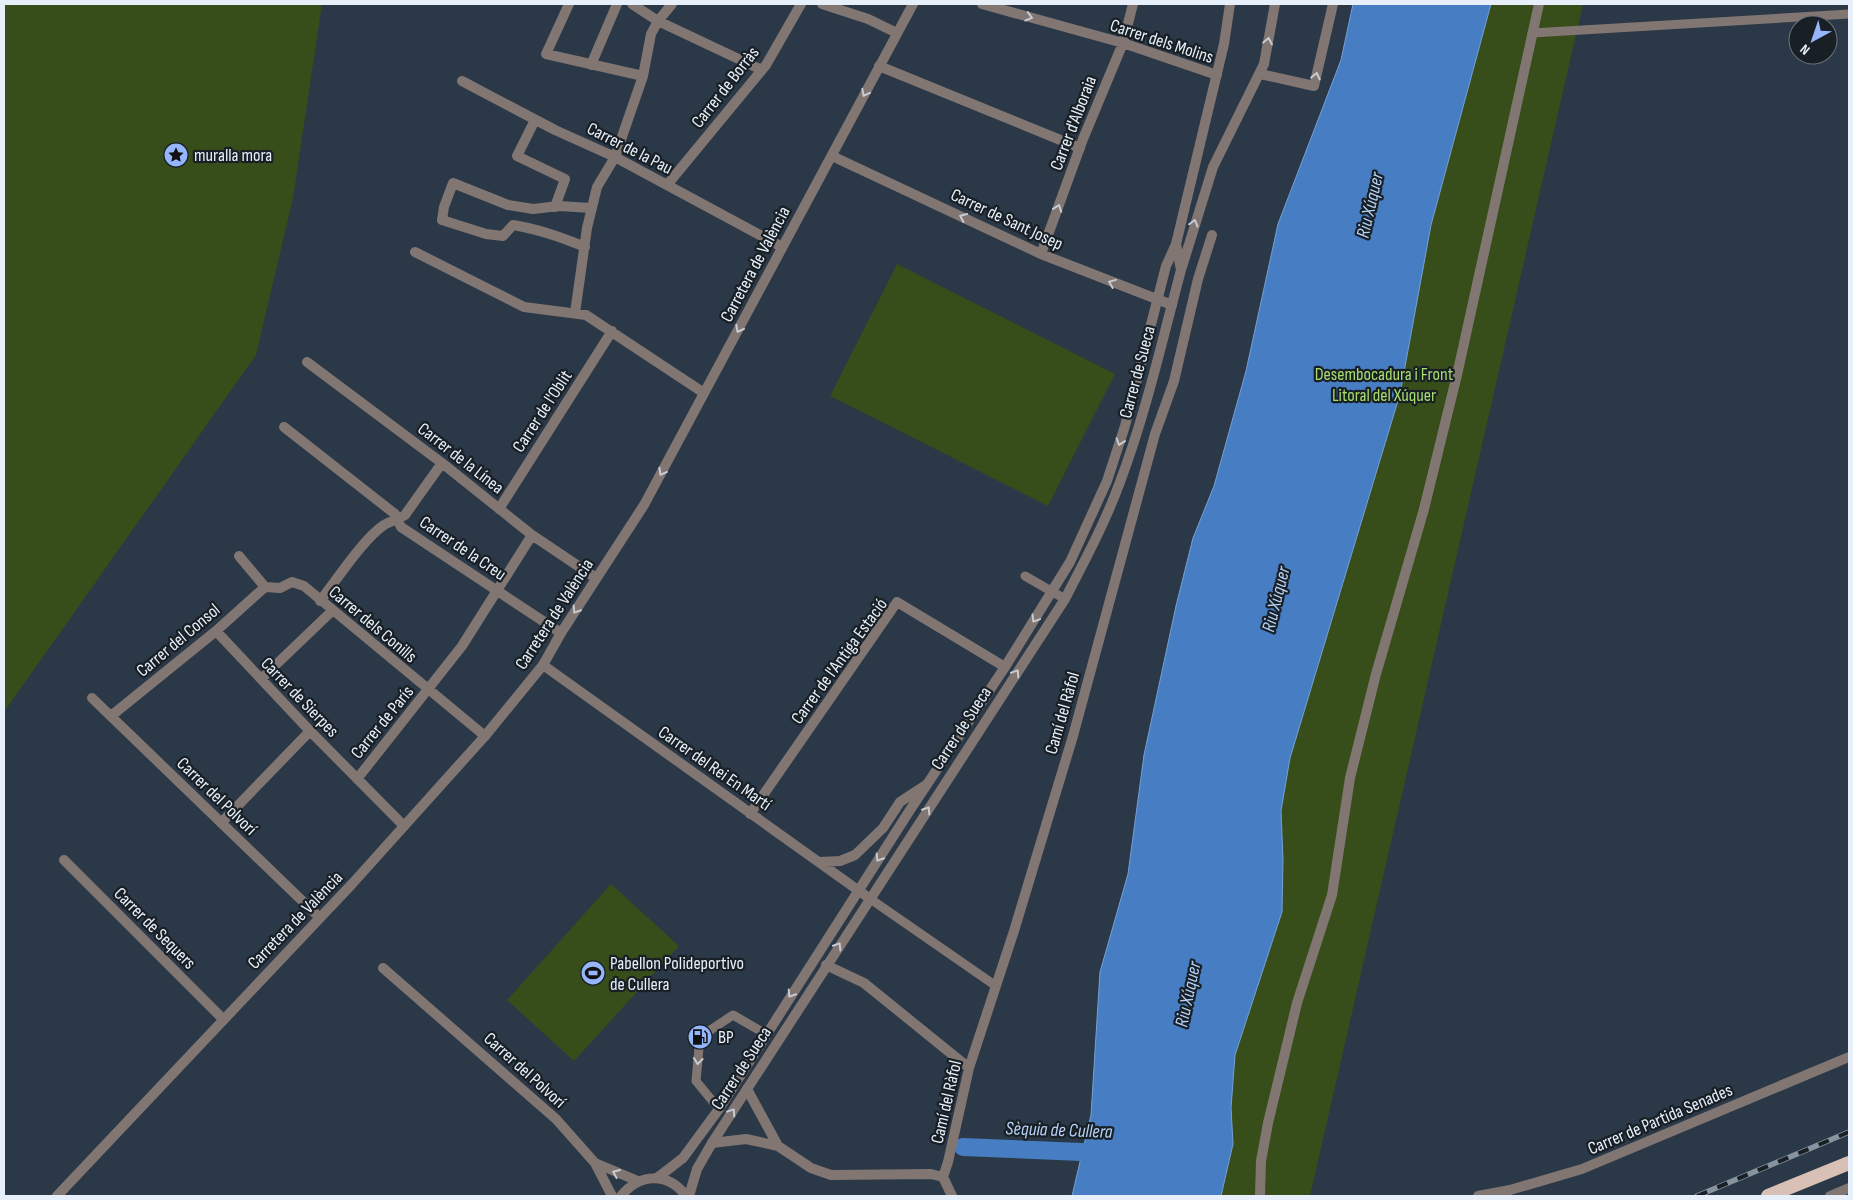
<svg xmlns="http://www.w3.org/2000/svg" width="1853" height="1200" font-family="'Sofia Sans Condensed',sans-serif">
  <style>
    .green { fill: #374e1b }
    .water { fill: #467dc3; stroke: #76a0d4 }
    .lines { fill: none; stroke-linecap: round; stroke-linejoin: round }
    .canal { stroke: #467dc3; stroke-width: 18 }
    .service { stroke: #817672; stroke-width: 9 }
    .pedestrian { stroke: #817672; stroke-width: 10 }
    .minor { stroke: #817672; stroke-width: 10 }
    .tertiary { stroke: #817672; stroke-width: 10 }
    .trunk { stroke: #d8c0b6; stroke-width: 14 }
    .rail-casing { stroke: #8893a0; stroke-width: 5.5 }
    .rail { stroke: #181f25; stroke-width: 4; stroke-dasharray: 11; stroke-linecap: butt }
    .oneway { stroke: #c8cbd1 }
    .labels { text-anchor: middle; stroke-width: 4.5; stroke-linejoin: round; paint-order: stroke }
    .street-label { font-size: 18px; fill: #e7f0fa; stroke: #181f25 }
    .poi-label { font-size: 18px; fill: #e7f0fa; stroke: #181f25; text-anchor: start }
    .park-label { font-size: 18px; fill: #a8dd6d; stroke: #181f25 }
    .water-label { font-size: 19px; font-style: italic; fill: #b5d2f7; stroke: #181f25 }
  </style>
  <rect width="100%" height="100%" fill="#2a3847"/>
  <!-- green -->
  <path class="green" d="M4 4H322L293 198 256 355 4 712Z
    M1374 4H1583L1310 1196H1089Z
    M897 264 1115 374 1048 506 830 396Z
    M611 884 679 946 574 1061 507 1000Z"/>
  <!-- water -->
  <path class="water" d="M1353 4H1491L1431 225 1400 394 1290 758 1281 811 1283 860 1282 912 1235 1055 1231 1108 1233 1144 1221 1196H1072L1091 1115 1100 972 1128 874 1144 755 1176 606 1193 538 1214 486 1246 371 1278 224 1341 60Z"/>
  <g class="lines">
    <!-- canal -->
    <path class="canal" d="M963 1147 1105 1153"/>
    <!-- service -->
    <path class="service" d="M1532 33 1849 14
      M1025 576 1065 599
      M869 898 996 986
      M719 1109 696 1081 700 1037 733 1015 766 1034"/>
    <!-- pedestrian -->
    <path class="pedestrian" d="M442 220 444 207 453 183 508 205 533 209 559 206 591 208"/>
    <!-- minor -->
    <path class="minor" d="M569 4 546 54 643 76
      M632 4 658 21 762 70
      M822 4 868 19 897 33
      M982 4 1123 43 1217 75
      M591 65 617 4
      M879 66 1080 148
      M1260 74 1314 86 1333 4
      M462 81 555 130 615 157 782 247
      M535 120 517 156 565 179 555 207
      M832 156 1041 254 1172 305
      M667 185 766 65 801 4
      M442 220 486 234 503 236 513 225C538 229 561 237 585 247
      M415 252 524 307 586 315 704 393
      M1041 254 1083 139 1123 43 1133 4
      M575 313 587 228 597 187 615 157 643 76 651 34 658 21 672 4
      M307 362 442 463 532 535 596 578
      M284 427 395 514 401 527 561 633
      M499 509 612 331
      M239 556 265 587 280 588 292 582 304 586 485 736
      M320 601C336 581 363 539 384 525 391 521 398 520 405 515L442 463
      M216 631 310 731 404 826
      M543 665 869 898
      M261 679 332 611
      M92 698 319 917
      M111 716 216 631 265 587
      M357 779 462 646 532 535
      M750 814 897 602 1005 667
      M221 823 310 731
      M64 860 223 1019
      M819 862 840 861 855 855 883 828 900 802 926 785
      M826 965 864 983 969 1068
      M383 968 556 1119 595 1163 612 1196
      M747 1089 778 1146
      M712 1143 746 1139 778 1146 811 1168 831 1175 931 1174 943 1177
      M595 1163 638 1181
      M943 1177 948 1162 969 1068 1014 931 1073 736 1155 434 1174 381 1198 279 1212 235
      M943 1177 952 1196
      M1260 1196 1261 1161 1268 1123 1297 1003 1332 895 1350 778 1376 674 1424 509 1457 375 1539 4
      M1830 1196 1849 1188"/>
    <!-- tertiary -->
    <path class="tertiary" d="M1182 267 1213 167 1264 64 1275 4
      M657 1178 683 1158 719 1109 910 810 1005 667 1070 562 1107 481 1125 426 1166 266 1176 244 1224 44 1230 4
      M57 1196 352 884 485 736 543 665 561 633 644 505 913 4
      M621 1196C640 1173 668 1172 686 1196
      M689 1196 697 1169 712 1143 1065 599C1085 560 1105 523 1120 482 1146 413 1162 341 1181 270L1176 244
      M1478 1196 1510 1190 1582 1169 1849 1057"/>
    <!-- trunk -->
    <path class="trunk" d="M1768 1196 1849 1163"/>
    <defs>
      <path id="rail" d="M1697 1196 1849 1132"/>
    </defs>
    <!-- rail casing -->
    <use href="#rail" class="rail-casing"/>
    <!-- rail -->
    <use href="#rail" class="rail"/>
  </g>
  <!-- one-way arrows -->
  <defs><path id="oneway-chevron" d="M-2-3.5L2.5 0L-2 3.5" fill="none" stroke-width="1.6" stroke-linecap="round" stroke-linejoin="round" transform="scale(1.25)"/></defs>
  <g class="oneway">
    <use href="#oneway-chevron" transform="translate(1029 17) rotate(16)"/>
    <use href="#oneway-chevron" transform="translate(1268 41) rotate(-79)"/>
    <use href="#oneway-chevron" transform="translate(1316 76) rotate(-77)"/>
    <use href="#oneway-chevron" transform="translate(865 93) rotate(118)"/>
    <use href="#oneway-chevron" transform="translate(1058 208) rotate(-70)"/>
    <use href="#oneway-chevron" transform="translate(963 217) rotate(-155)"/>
    <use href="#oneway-chevron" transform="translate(1194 223) rotate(-74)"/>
    <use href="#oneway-chevron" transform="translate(1112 283) rotate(-158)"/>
    <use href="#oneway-chevron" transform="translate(739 329) rotate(118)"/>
    <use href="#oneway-chevron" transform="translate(1120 442) rotate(109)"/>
    <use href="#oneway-chevron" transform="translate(662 472) rotate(119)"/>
    <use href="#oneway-chevron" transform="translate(576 610) rotate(123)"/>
    <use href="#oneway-chevron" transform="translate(1035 619) rotate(121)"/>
    <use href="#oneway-chevron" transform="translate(1016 673) rotate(-57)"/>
    <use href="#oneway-chevron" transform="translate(927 810) rotate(-57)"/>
    <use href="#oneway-chevron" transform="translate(879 858) rotate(123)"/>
    <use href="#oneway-chevron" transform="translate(838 946) rotate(-58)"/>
    <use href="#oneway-chevron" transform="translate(791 994) rotate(123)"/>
    <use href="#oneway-chevron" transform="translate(698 1061) rotate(96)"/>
    <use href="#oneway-chevron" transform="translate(732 1112) rotate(-56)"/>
    <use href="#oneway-chevron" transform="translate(616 1173) rotate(-157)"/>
  </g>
  <!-- icons -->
  <defs>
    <symbol id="sight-disc" viewBox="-11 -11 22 22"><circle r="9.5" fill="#95b6fd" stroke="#181f25"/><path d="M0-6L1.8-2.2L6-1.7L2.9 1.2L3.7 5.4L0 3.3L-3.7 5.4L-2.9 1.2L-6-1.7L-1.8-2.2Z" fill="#111"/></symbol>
    <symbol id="stadium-disc" viewBox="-11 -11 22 22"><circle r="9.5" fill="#95b6fd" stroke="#181f25"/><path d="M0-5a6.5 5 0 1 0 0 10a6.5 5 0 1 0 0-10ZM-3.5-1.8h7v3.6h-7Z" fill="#111"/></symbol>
    <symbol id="fuel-disc" viewBox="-11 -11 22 22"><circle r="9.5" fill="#95b6fd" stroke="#181f25"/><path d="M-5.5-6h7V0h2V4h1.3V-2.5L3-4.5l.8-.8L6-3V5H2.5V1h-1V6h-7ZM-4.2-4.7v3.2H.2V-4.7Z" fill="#111"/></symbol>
  </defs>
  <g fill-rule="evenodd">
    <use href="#sight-disc" x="162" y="141" width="28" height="28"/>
    <use href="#stadium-disc" x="579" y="959" width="28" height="28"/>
    <use href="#fuel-disc" x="686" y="1023" width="28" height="28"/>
  </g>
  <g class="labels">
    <!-- street labels -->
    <g class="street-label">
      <text transform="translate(1162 41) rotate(18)" y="6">Carrer dels Molins</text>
      <text transform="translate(725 87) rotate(-52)" y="6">Carrer de Borràs</text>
      <text transform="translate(1073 123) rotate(-69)" y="6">Carrer d'Alboraia</text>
      <text transform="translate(630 148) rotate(27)" y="6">Carrer de la Pau</text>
      <text transform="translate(1007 219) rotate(25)" y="6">Carrer de Sant Josep</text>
      <text transform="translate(755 264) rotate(-62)" y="6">Carretera de València</text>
      <text transform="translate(1137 372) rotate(-75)" y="6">Carrer de Sueca</text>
      <text transform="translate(542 411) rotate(-57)" y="6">Carrer de l'Oblit</text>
      <text transform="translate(461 458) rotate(38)" y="6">Carrer de la Línea</text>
      <text transform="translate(463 548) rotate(34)" y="6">Carrer de la Creu</text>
      <text transform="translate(554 614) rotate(-57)" y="6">Carretera de València</text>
      <text transform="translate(373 624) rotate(40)" y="6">Carrer dels Conills</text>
      <text transform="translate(178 640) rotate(-40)" y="6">Carrer del Consol</text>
      <text transform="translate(839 661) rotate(-54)" y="6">Carrer de l'Antiga Estació</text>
      <text transform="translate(300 697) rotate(46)" y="6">Carrer de Sierpes</text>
      <text transform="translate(1062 713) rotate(-74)" y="6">Camí del Ràfol</text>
      <text transform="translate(382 722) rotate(-51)" y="6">Carrer de París</text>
      <text transform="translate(961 728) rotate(-57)" y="6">Carrer de Sueca</text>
      <text transform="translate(715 768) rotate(35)" y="6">Carrer del Rei En Martí</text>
      <text transform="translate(217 796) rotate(44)" y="6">Carrer del Polvorí</text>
      <text transform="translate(295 920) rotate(-46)" y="6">Carretera de València</text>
      <text transform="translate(155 928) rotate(45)" y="6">Carrer de Sequers</text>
      <text transform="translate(741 1068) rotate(-57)" y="6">Carrer de Sueca</text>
      <text transform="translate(525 1070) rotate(42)" y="6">Carrer del Polvorí</text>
      <text transform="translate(946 1102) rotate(-77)" y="6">Camí del Ràfol</text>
      <text transform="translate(1660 1119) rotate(-23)" y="6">Carrer de Partida Senades</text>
    </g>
    <!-- poi labels -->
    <g class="poi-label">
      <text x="194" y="161">muralla mora</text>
      <text x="610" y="969">Pabellon Polideportivo<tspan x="610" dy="21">de Cullera</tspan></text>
      <text x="718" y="1043">BP</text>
    </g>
    <!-- park labels -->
    <g class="park-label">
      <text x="1384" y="380">Desembocadura i Front<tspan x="1384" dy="21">Litoral del Xúquer</tspan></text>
    </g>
    <!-- water labels -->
    <g class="water-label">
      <text transform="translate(1369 205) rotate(-77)" y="7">Riu Xúquer</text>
      <text transform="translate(1275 599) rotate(-76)" y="7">Riu Xúquer</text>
      <text transform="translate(1187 994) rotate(-78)" y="7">Riu Xúquer</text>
      <text transform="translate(1059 1129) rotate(2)" y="7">Sèquia de Cullera</text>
    </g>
  </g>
  <!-- border -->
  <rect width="1853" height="1200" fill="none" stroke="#e7f0fa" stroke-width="10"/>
  <!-- north arrow -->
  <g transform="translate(1813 40) rotate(220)"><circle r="24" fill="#181f25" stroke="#6b737a"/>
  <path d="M0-4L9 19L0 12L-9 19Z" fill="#95b6fd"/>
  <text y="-8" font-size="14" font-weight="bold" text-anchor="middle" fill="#e7f0fa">N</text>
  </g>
</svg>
